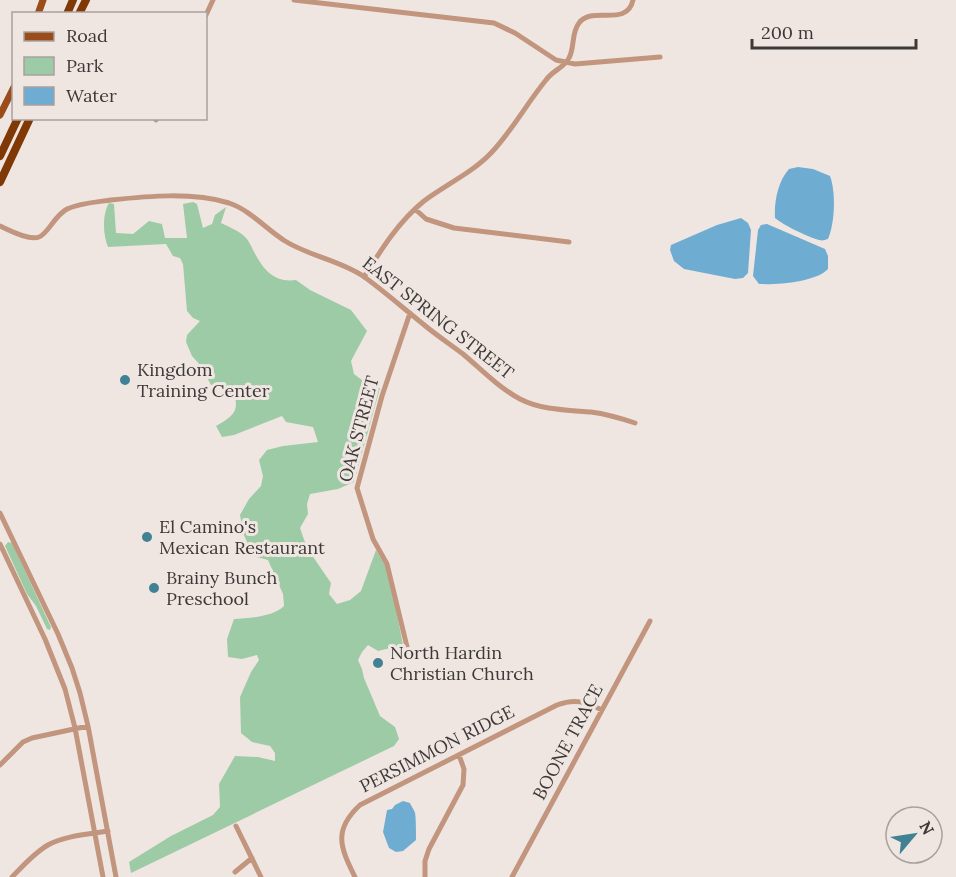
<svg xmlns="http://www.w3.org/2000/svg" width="956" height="877" font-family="Lora,serif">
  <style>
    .green { fill: #9dcba5 }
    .water { fill: #6facd1 }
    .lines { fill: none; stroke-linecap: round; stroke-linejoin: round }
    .minor { stroke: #c2957e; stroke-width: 5 }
    .major { stroke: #9b4c1b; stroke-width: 7 }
    .highway { stroke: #803805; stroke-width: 8 }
    .poi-dot { fill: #408293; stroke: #efe6e2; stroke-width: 2 }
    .labels { text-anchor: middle; stroke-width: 6; stroke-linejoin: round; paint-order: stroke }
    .street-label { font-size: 18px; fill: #3d3938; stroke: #efe6e2 }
    .poi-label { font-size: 18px; fill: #3d3938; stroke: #efe6e2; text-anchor: start }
  </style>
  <rect width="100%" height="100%" fill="#efe6e2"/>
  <!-- green -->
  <path class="green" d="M193 202 197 204 203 228 212 224 215 215 226 207 221 223C229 227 240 231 246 238 249 241 251 246 253 250 263 269 273 283 296 280L310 290 351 310 367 331 351 361 354 374 371 387 380 388 354 482 338 489 310 494 307 504 308 514 300 528 307 548 331 583 329 594 337 604 350 600 361 591 376 550 385 565 391 584 403 645 378 651 368 645 362 652 358 660 362 669 364 678 380 716 395 727 399 739 394 746 131 873 129 862 171 836 213 815 220 807 219 784 235 756 258 757 275 761V753L270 746 252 742 241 733 240 697 251 672 259 660 257 655 242 659 228 657 227 639 234 619C250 618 272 617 284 606L283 594 268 560 253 556 244 535 240 515 249 499 261 486 263 476 259 460 267 450 283 446 318 442 313 427 286 422 282 416 234 435 222 437 216 426C232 417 241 411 233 392L211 385 201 366 192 356 186 342 187 335 200 321 193 318 187 311 183 264 180 258 173 256 166 244 108 247C103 235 102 215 109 203L114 204 116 233 133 234 149 221 162 224 165 238H187L183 204Z
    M8 542 12 543 51 627 50 630 47 629 36 606 27 594 5 546Z"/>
  <!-- water -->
  <path class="water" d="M798 167 813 169 830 176C836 192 835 223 828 239 824 240 823 241 819 240 808 237 783 225 775 218 774 202 778 181 789 169Z
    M741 218 748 223 751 230 748 273 743 278 735 279 684 269 674 261 670 250 671 245 717 225Z
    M767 224 825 249 828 256V269C816 282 777 285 759 284L753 276 758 230 761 225Z
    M403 801 410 803C411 806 414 809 415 813 416 817 416 834 416 840L403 851 396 852 389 848 383 832 387 810 392 809 395 805Z"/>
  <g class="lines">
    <!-- minor -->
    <path class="minor" d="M294 0 494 23 515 33 556 60 575 64 660 57
      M206 15 213 0
      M156 120 157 118
      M415 209 426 219 454 228 569 242
      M0 226C9 230 29 241 39 237 48 234 54 216 67 209 80 203 97 202 111 200 148 196 193 192 229 203 250 210 266 229 285 241 309 256 339 260 363 276 384 291 403 308 423 324 436 335 450 344 463 354 482 370 498 387 520 399 541 410 567 410 591 412 606 414 620 418 635 423
      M364 277C381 250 399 221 424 201 445 185 472 173 491 153 512 131 527 103 546 80 552 71 565 67 569 58 575 47 571 33 579 23 592 5 627 28 633 0
      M0 513 58 634 72 668 80 693 88 726 116 877
      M0 544 45 639 65 689 75 728 103 877
      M409 655 387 564 373 539 357 488 382 396 410 313
      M0 765 23 742 32 738 88 726
      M236 826 261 877
      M235 872 252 858
      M12 877C23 866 34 853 48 845 63 836 90 834 108 831
      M355 877C340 847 333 830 360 805L557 705C576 698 585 702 602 710
      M425 877V861L429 849 463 785 464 769 459 755
      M512 877 650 621"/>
    <!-- major -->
    <path class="major" d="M38 14 43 0
      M0 115 14 87"/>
    <!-- highway -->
    <path class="highway" d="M67 14 73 0
      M79 14 86 0
      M0 156 18 118
      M0 182 30 118"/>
  </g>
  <!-- markers -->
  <g class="poi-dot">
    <circle cx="125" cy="380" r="6"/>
    <circle cx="147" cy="537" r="6"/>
    <circle cx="154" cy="588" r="6"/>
    <circle cx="378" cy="663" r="6"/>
  </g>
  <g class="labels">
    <!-- street labels -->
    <g class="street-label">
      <text transform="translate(438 318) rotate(38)" y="6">EAST SPRING STREET</text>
      <text transform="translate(359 429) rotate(-75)" y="6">OAK STREET</text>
      <text transform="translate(568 742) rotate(-62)" y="6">BOONE TRACE</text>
      <text transform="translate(437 749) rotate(-27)" y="6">PERSIMMON RIDGE</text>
    </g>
    <!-- poi labels -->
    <g class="poi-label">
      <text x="137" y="376">Kingdom<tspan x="137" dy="21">Training Center</tspan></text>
      <text x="159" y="533">El Camino's<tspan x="159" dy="21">Mexican Restaurant</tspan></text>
      <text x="166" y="584">Brainy Bunch<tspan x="166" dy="21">Preschool</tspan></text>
      <text x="390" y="659">North Hardin<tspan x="390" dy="21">Christian Church</tspan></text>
    </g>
  </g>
  <!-- legend -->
  <rect x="12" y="12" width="195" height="108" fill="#efe6e2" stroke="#a8a19e" stroke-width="1.5"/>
  <rect x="24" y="32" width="30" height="9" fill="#9b4c1b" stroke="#a8a19e" stroke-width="1.5"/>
  <text x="66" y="42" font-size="18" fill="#3d3938">Road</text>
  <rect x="24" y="57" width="30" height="18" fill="#9dcba5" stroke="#a8a19e" stroke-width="1.5"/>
  <text x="66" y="72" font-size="18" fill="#3d3938">Park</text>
  <rect x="24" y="87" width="30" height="18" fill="#6facd1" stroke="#a8a19e" stroke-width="1.5"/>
  <text x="66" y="102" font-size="18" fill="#3d3938">Water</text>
  <!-- north arrow -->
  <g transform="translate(914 835) rotate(61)"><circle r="28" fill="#efe6e2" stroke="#a8a19e" stroke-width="1.5"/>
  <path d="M0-4.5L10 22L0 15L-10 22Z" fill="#408293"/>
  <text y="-9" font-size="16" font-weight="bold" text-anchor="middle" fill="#3d3938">N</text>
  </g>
  <!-- scale -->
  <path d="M752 39v9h164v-9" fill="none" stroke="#3d3938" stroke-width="3"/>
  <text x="761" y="39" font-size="18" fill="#3d3938" stroke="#efe6e2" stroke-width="4.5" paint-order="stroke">200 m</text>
</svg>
